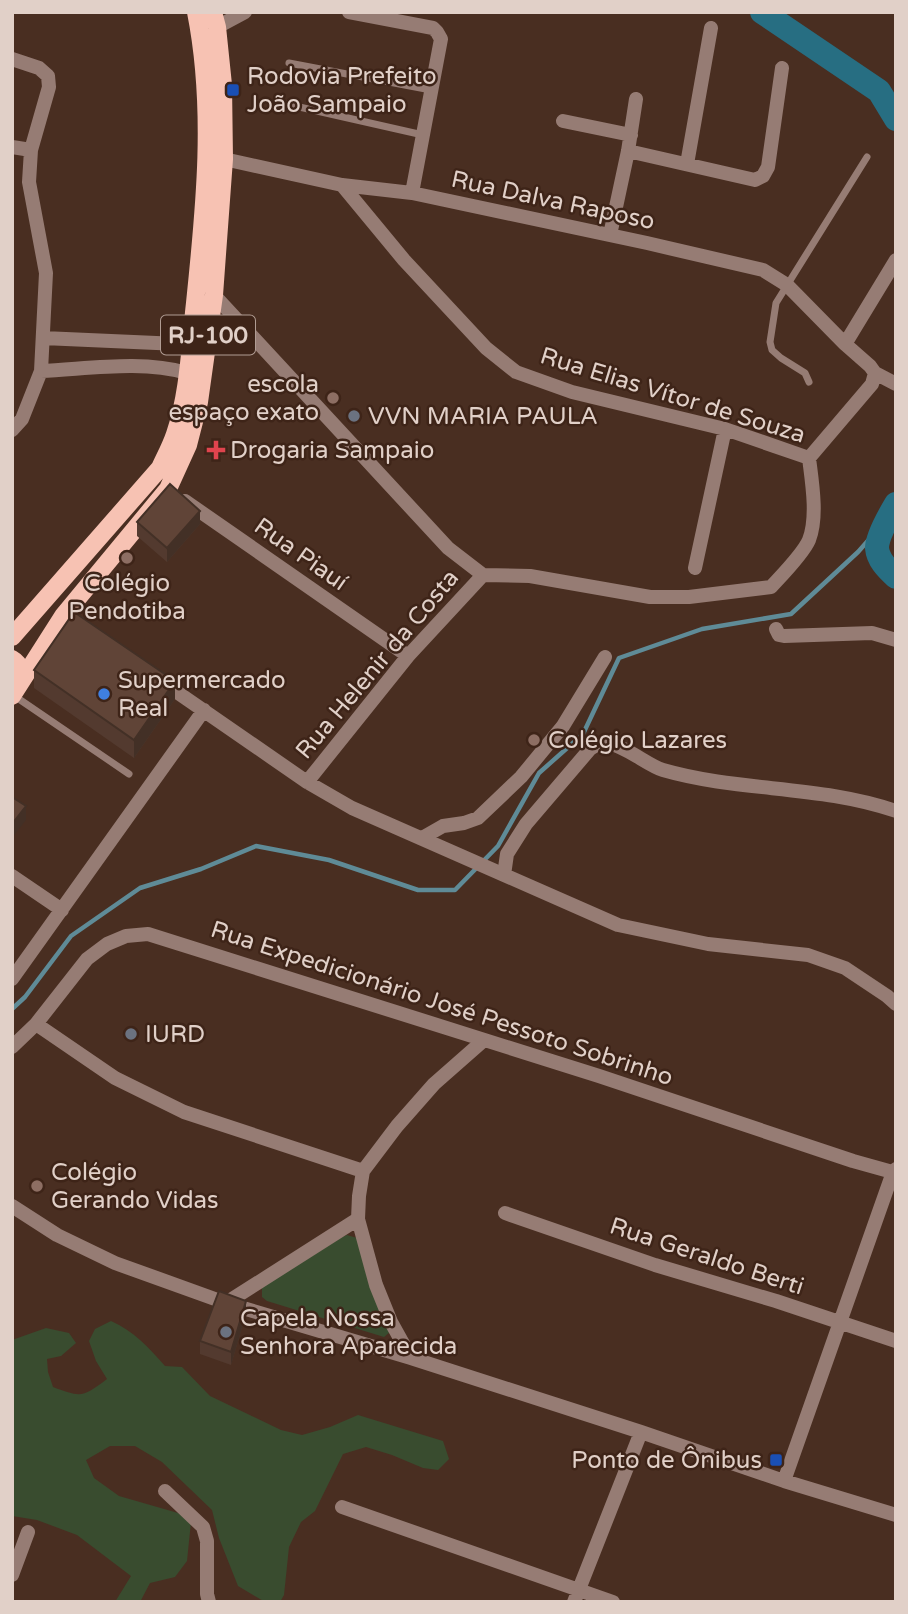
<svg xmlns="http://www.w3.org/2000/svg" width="908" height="1614" font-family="'Varela Round',sans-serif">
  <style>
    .green { fill: #394c2f }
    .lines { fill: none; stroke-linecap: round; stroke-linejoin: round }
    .stream { stroke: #5f8b97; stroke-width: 4.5 }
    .river { stroke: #276e82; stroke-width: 24 }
    .lane { stroke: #967c74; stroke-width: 7 }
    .street { stroke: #967c74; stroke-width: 14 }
    .primary { stroke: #f7c2b3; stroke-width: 18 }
    .wall { fill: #533a2f }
    .shaded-wall { fill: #433026 }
    .building { fill: #604437; stroke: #433026; stroke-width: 2 }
    .transit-dot { fill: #1a4fb4; stroke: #3e2418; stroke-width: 2.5 }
    .education-dot { fill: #8d6e63; stroke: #3e2418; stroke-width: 2.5 }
    .worship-dot { fill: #6b7280; stroke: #3e2418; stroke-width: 2.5 }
    .health-dot { fill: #e0444e; stroke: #3e2418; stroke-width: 2.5 }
    .shop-dot { fill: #3f7fe0; stroke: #3e2418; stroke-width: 2.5 }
    .labels { text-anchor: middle; stroke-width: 5; stroke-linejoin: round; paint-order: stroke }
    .shield { fill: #3e2418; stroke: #b09c93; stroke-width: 2 }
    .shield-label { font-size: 23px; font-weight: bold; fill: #e1d0c8 }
    .poi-label { font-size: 24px; fill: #e1d0c8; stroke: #3e2418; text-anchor: start }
    .street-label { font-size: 24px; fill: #e1d0c8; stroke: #3e2418 }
  </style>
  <rect width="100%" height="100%" fill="#492e21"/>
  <!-- green -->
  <path class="green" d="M347 1235 357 1238 390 1332 384 1337 267 1301 262 1297V1287L342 1237Z
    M111 1321C135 1332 148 1347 165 1366L182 1367 210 1396 281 1430 302 1435 330 1427 358 1415 443 1441 449 1459 438 1470 423 1468 392 1455 366 1447 343 1454 315 1511 301 1522 289 1547 284 1595 280 1602H265L238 1586 219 1538 212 1510 162 1462 135 1446H110L86 1460 94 1478 119 1496 178 1513 191 1522 187 1561 175 1577 150 1583 140 1602H115L131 1576 77 1535 37 1520 12 1516V1340L46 1328 69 1333 76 1343 61 1356 47 1359 48 1372 53 1387C82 1398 83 1397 107 1379L96 1361 89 1341 95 1329Z"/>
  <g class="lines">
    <!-- stream -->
    <path class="stream" d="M12 1009 25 997 71 936 140 888 201 869 256 846 329 860 418 890H455L498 846 539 773 583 734 619 658 702 629 791 614 858 552 887 519"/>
    <!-- river -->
    <path class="river" d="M762 12 879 91 896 119
      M896 504C890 514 877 537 877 548 878 560 887 569 896 577"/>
    <!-- lane -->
    <path class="lane" d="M289 63 431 90
      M286 104 423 135
      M809 382 805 373 781 358 772 350 770 342 776 303 867 157
      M13 695 129 774"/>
    <!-- street -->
    <path class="street" d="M349 12 433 28 437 32 441 39 412 193
      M217 27 245 12
      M12 59 39 68 48 76 49 87 31 150 29 182 46 273 41 371 22 419 12 430
      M563 121 631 135
      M12 147 31 150
      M628 151 755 180 763 176 768 167 782 68
      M224 159 342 185 412 193 647 243 763 270 787 285 845 344 870 366 875 373 872 384 809 458
      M687 164 711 28
      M342 185 404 260 486 348 516 372 572 392 725 429 809 458C812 482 818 517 809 540 803 554 782 575 771 587L689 597H650L530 576 483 575
      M610 235 628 151 636 99
      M214 295 448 548 483 575
      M43 338 179 344 190 346
      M845 344 896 260
      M41 371C89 369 141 360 187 373
      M875 373 896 384
      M185 501 408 656
      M695 568 725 429
      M776 629 779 635 784 636 872 633 896 640
      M158 679 307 782 352 808 618 925 708 944 808 955 845 968 887 996 896 1004
      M307 782 408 656 483 575
      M422 838 443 826 464 823 478 818 521 777 563 726 605 657
      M504 875 507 854 526 824 590 749C593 747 596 745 600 744 618 739 646 765 663 770 739 792 821 785 896 811
      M12 876 62 910
      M12 979 204 710
      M36 1024 115 1078 184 1112 363 1171
      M12 1047 36 1024 87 959 107 944 126 936 148 934 599 1076 853 1161 896 1173
      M12 1206 57 1235 115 1263 226 1303 411 1358 641 1432 784 1481 896 1515
      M505 1213 655 1265 776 1301 896 1341
      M358 1219 376 1285 391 1322 411 1358
      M226 1303 358 1219 359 1196 363 1171 397 1126 434 1084 484 1040
      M784 1481 893 1172 896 1169
      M165 1491 203 1527 207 1541V1594L209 1602
      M342 1507 613 1602
      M12 1575 28 1532
      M574 1602 641 1432"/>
    <!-- primary -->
    <path class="primary" d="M12 637 160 468C165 457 171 446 175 434 189 393 190 347 195 303 205 207 215 108 196 12
      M12 659C21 664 21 672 21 682
      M12 696 63 616 168 489 188 445 199 402 214 295 224 159 223 85 217 27 213 12"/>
  </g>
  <!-- wall -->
  <path class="wall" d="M137 522 200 524 167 562 137 536Z
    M34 670 175 699 134 758 34 688Z
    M246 1314 231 1365 200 1354V1341Z"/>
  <!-- shaded-wall -->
  <path class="shaded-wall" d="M200 511V524L167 562V548Z
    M175 681V699L134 758V740Z
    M26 806V820L12 838V824Z
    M246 1301V1314L231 1365V1352Z"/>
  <!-- building -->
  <path class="building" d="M170 484 200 511 167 548 137 522Z
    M74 612 175 681 134 740 34 670Z
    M12 797 26 806 12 824Z
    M219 1291 246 1301 231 1352 200 1341Z"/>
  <!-- markers -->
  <g class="transit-dot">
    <rect x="226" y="83" width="14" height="14" rx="3.5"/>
    <rect x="769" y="1453" width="14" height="14" rx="3.5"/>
  </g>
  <g class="education-dot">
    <circle cx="333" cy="398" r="7"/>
    <circle cx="127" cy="558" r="7"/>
    <circle cx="534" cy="740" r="7"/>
    <circle cx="37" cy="1186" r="7"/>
  </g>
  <g class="worship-dot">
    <circle cx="354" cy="416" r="7"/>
    <circle cx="131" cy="1034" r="7"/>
    <circle cx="226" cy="1332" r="7"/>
  </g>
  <path class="health-dot" d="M212.5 439.5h7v7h7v7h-7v7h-7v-7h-7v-7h7z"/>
  <circle class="shop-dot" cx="104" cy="694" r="7"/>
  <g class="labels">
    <!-- shield labels -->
    <rect class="shield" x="161" y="315.5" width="94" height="39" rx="5"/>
    <g class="shield-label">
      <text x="208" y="343">RJ-100</text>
    </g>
    <!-- poi labels -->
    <g class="poi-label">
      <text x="247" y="84">Rodovia Prefeito<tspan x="247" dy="28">João Sampaio</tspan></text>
      <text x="319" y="392" text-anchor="end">escola<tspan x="319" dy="28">espaço exato</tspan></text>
      <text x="368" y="424">VVN MARIA PAULA</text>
      <text x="230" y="458">Drogaria Sampaio</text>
      <text x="127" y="591" text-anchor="middle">Colégio<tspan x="127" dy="28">Pendotiba</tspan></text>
      <text x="118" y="688">Supermercado<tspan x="118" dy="28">Real</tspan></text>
      <text x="548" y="748">Colégio Lazares</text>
      <text x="145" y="1042">IURD</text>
      <text x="51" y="1180">Colégio<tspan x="51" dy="28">Gerando Vidas</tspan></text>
      <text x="240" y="1326">Capela Nossa<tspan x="240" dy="28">Senhora Aparecida</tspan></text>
      <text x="762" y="1468" text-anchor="end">Ponto de Ônibus</text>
    </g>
    <!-- street labels -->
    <g class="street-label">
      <text transform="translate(553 200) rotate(12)" y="8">Rua Dalva Raposo</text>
      <text transform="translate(673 395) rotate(17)" y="8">Rua Elias Vítor de Souza</text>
      <text transform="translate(301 554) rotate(35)" y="8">Rua Piauí</text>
      <text transform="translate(377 664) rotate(-50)" y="8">Rua Helenir da Costa</text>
      <text transform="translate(442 1003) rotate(18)" y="8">Rua Expedicionário José Pessoto Sobrinho</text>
      <text transform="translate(707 1256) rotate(18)" y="8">Rua Geraldo Berti</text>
    </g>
  </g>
  <!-- border -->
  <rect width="908" height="1614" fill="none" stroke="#e1d0c8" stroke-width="28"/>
</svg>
